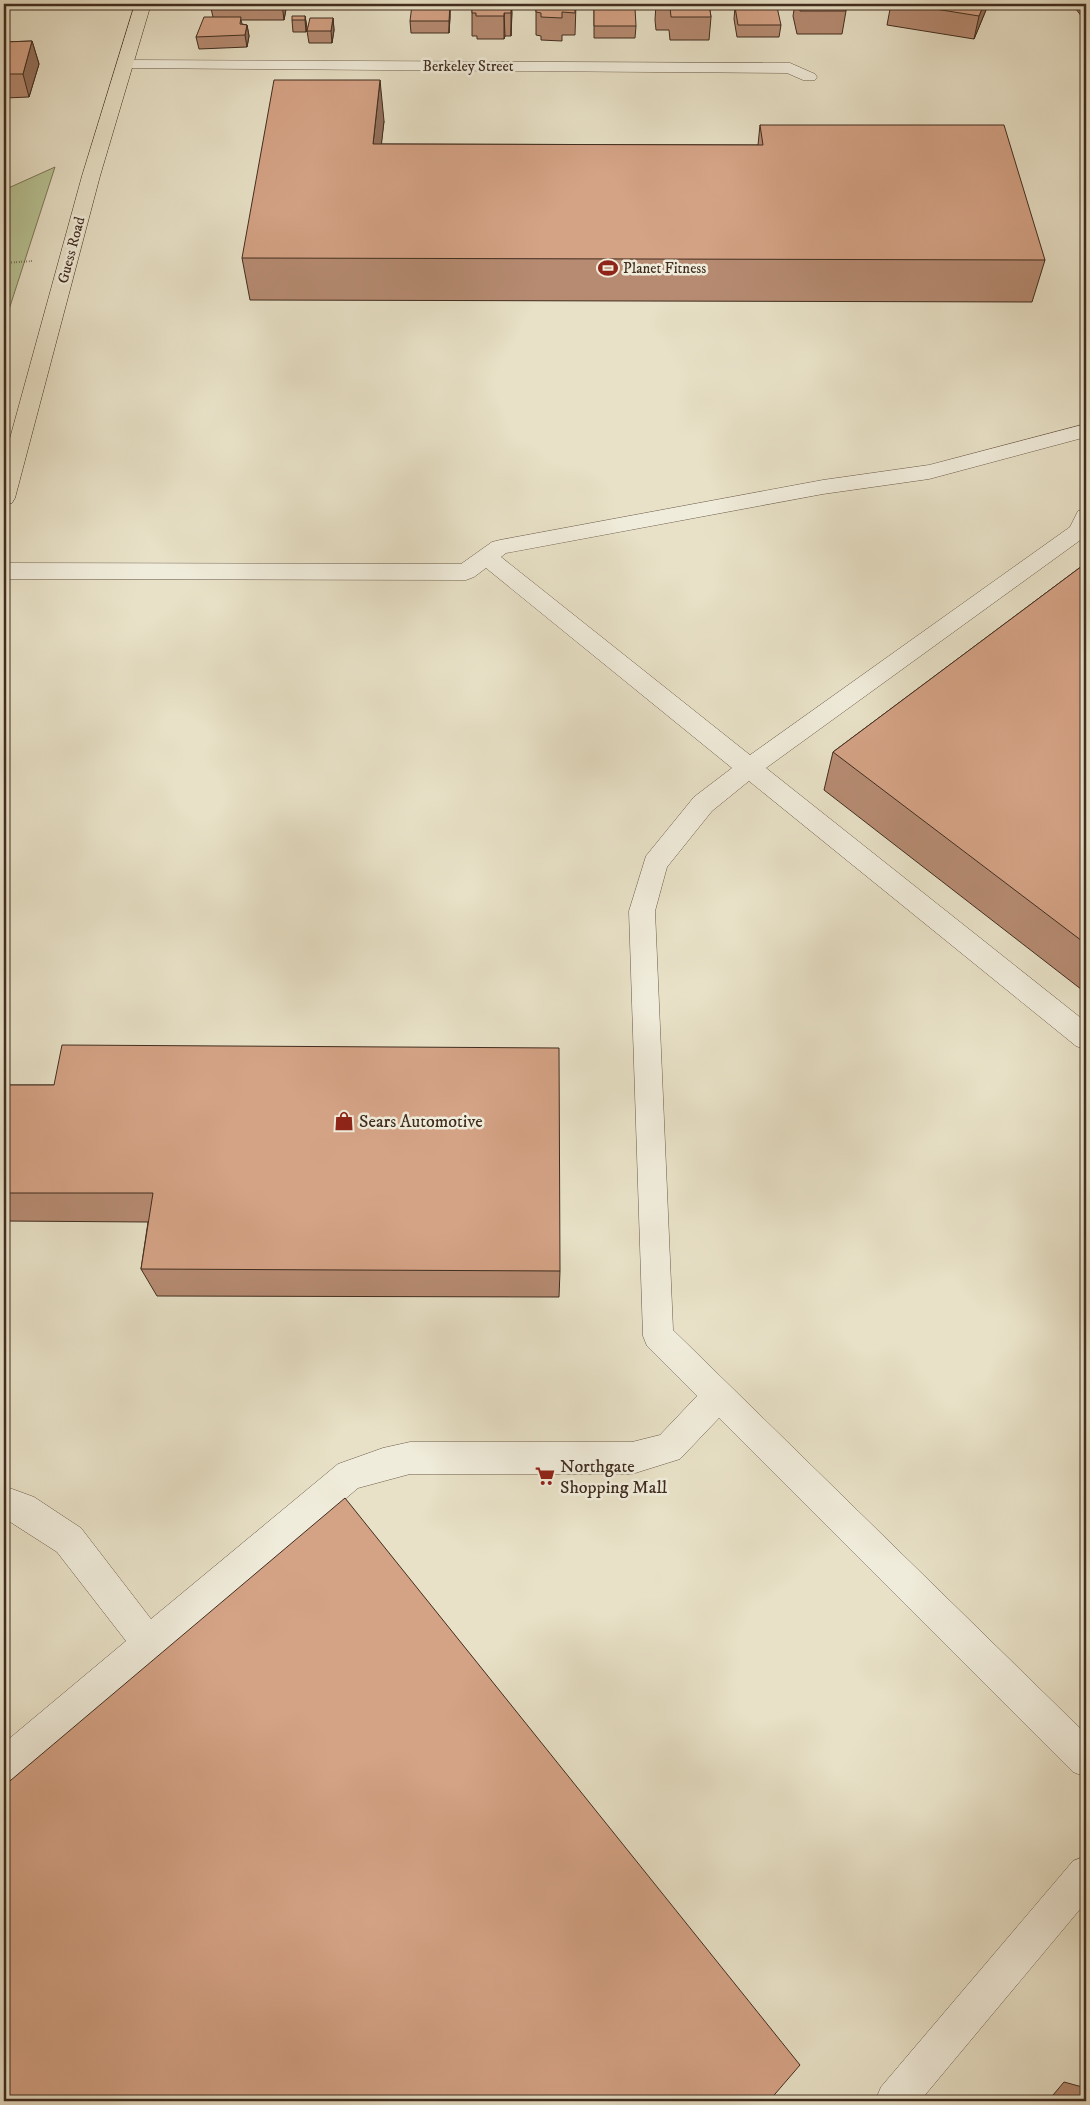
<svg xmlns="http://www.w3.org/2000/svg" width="1090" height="2105" font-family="'IM FELL DW Pica',serif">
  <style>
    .green { fill: #b7c294; stroke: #7c785a }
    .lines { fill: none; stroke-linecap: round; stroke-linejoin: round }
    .minor-casing { stroke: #6a5a49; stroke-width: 1 }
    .major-casing { stroke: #402d1f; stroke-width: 1 }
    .path { stroke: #402d1f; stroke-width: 2; stroke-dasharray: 0.5 2; stroke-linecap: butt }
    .minor { fill: #f0ecdb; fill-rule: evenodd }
    .major { fill: #e8e1c7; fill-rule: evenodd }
    .wall { fill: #b68b72; stroke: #402d1f }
    .shaded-wall { fill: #94715d; stroke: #402d1f }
    .building { fill: #d4a285; stroke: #402d1f }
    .labels { text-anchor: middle; stroke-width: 5; stroke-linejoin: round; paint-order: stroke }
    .far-street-label { font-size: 15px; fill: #402d1f; stroke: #f0ecdb }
    .far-poi-label { font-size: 15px; fill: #402d1f; stroke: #f0ecdb; text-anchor: start }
    .poi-label { font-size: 18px; fill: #402d1f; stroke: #f0ecdb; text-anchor: start }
  </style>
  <rect width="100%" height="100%" fill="#e8e1c7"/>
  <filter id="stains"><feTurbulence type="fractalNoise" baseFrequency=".004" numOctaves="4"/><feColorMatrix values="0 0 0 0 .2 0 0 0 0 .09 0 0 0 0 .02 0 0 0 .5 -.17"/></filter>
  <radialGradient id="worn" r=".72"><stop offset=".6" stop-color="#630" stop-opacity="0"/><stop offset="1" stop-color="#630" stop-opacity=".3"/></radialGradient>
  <!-- green -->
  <path class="green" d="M55 167 4 325V190Z"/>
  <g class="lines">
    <defs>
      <path id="minor" d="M125 60 790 63 815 74 817 77 815 80H803L787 73 119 68 117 65Z
        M1086 424V437L929 479 823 494 506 553 501 557 750 755 1070 527 1078 511 1086 509V536L766 768 1086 1022V1050L1076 1046 749 781 712 811 667 867 655 911 673 1330 1086 1734V1777L1073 1772 719 1418 680 1459 632 1474H410L358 1488 17 1779 4 1784V1743L126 1641 57 1552 4 1518V1486L34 1497 81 1528 151 1619 338 1464 383 1448 410 1442H632L660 1435 697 1396 647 1346 643 1336 629 911 646 856 694 797 732 768 486 568 474 577 466 580 4 579V563L461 564 492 542 500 540 823 480 929 465Z
        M1086 1856V1902L920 2101H875L881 2087 1073 1861Z"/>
      <path id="major" d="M135 4H151L100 176 15 498 12 503 4 505V460L82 176Z"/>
    </defs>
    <!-- minor casing -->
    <use href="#minor" class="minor-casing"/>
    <!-- major casing -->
    <use href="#major" class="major-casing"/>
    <!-- path -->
    <path class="path" d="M4 263 33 261"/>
    <!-- minor -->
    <use href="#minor" class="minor"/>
    <!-- major -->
    <use href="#major" class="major"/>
  </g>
  <!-- wall -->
  <path class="wall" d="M210 4H285L286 9 284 20H241L242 24 247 25 249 36 247 47 199 49 196 37 213 17Z
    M472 4H512L511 36H505L504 39H477V36H472Z
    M536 4H576L575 35H562V41L541 40V36L536 35Z
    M656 4H709L711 17 709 40H670L669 30H656L655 20Z
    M795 4H844L846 11 842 34H797L793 16Z
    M891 4H987L986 10 974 39 887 25Z
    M1072 4H1086V22Z
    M450 5V17L449 33H411L410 21Z
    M735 7 781 25 779 37H737L734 19Z
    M594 8 636 26 635 38H594Z
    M305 16 307 28 306 32H293L292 20Z
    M333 18 334 30 332 43H309L307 31Z
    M32 41 39 64 29 97 4 98V42Z
    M384 121 381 144 758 145 760 125 1045 260 1032 302 250 300 242 258Z
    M1086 563V993L824 790 833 752Z
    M4 1085H54L560 1271 559 1297 157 1296 141 1269 148 1222 4 1221Z
    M1064 2082 1086 2088V2101H1048Z"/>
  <!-- shaded-wall -->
  <path class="shaded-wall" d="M282 4H285L286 9 284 20Z
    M511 4 512 13 511 36Z
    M984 4H987L986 10 974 39 979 16Z
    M450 5V17L449 33V21Z
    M504 13 505 36 504 39Z
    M305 16 307 28 306 32 305 20Z
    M333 18 334 30 332 43 331 31Z
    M247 25 249 36 247 47 245 35Z
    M32 41 39 64 29 97 23 74Z
    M380 80 384 121 377 185 373 144Z"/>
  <!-- building -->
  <path class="building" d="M472 4H511V13H504V16H476V13H472Z
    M536 4H575V13L562 12V18L541 17V13L536 12Z
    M657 4H709L711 17H671L670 7H657Z
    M798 4H844L846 11H800Z
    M904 4H984L979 16Z
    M412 5H450L449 21H410Z
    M735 7H777L781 25H738Z
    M594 8H635L636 26H594Z
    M292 16H305V20H292Z
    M204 17H241L240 24 247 25 245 35 196 37Z
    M310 18H333L331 31H307Z
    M32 41 23 74H4V42Z
    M274 80H380L373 144 763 145 760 125H1004L1045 260 242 258Z
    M1086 563V944L833 752Z
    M62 1045 559 1048 560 1271 141 1269 153 1193H4V1085H54Z
    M345 1498 800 2065 769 2101H4V1786Z
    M1086 2097V2101H1082Z"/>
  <!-- icons -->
  <defs>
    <symbol id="stadium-bare" viewBox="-9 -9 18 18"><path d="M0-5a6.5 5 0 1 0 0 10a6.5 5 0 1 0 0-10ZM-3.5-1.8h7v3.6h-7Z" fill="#8f2418" stroke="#f0ecdb" stroke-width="2.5" paint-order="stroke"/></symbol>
    <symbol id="shop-bare" viewBox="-9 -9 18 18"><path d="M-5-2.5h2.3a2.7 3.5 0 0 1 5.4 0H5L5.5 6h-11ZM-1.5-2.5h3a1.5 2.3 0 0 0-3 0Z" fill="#8f2418" stroke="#f0ecdb" stroke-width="2.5" paint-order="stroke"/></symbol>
    <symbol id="supermarket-bare" viewBox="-9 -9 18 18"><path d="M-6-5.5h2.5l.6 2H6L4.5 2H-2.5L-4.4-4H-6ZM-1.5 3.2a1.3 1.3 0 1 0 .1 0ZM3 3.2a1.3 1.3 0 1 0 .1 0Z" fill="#8f2418" stroke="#f0ecdb" stroke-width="2.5" paint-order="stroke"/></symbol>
  </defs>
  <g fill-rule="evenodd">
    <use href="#stadium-bare" x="594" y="254" width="28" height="28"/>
    <use href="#shop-bare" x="330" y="1107" width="28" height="28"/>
    <use href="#supermarket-bare" x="531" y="1462" width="28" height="28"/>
  </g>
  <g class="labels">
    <!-- far-street labels -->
    <g class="far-street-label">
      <text x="468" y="71">Berkeley Street</text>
      <text transform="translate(71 250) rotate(-75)" y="5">Guess Road</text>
    </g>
    <!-- far-poi labels -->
    <g class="far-poi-label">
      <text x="623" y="273">Planet Fitness</text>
    </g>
    <!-- poi labels -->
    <g class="poi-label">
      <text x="359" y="1127">Sears Automotive</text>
      <text x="560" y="1472">Northgate<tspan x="560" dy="21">Shopping Mall</tspan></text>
    </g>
  </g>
  <!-- margin -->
  <rect width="1090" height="2105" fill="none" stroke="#e8e1c7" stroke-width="20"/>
  <rect x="5" y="5" width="1080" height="2095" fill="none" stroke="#402d1f" stroke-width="2.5"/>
  <rect x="10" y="10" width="1070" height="2085" fill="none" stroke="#402d1f"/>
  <rect width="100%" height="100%" filter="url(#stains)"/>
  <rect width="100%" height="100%" fill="url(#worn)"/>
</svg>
